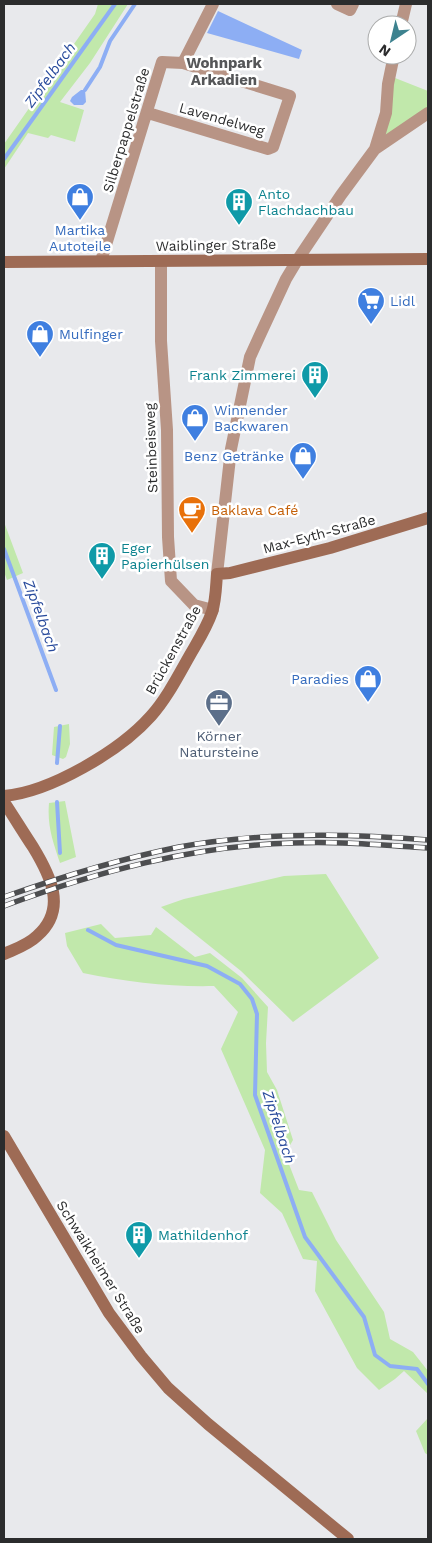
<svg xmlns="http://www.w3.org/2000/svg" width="432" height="1543" font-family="'Work Sans',sans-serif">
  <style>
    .green { fill: #c1e8ab }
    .water { fill: #8daef4 }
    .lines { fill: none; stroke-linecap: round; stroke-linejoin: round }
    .stream { stroke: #8daef4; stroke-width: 4 }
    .street { stroke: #b89485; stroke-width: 12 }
    .secondary { stroke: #9e6b55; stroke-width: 12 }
    .rail-casing { stroke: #4d4e50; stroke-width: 5.5 }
    .rail { stroke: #fff; stroke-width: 4; stroke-dasharray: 11; stroke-linecap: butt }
    .labels { text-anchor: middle; stroke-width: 5; stroke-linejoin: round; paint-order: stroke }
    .street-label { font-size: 14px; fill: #2b2c2d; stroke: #fff }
    .culture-label { font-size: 14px; fill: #0d838f; stroke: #fff; text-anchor: start }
    .shop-label { font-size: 14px; fill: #366cbe; stroke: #fff; text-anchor: start }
    .food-label { font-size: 14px; fill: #c56008; stroke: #fff; text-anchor: start }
    .service-label { font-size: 14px; fill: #4e5e75; stroke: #fff }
    .neighbourhood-label { font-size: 15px; font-weight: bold; fill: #555658; stroke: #fff }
    .water-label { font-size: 15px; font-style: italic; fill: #294b9c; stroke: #fff }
  </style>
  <rect width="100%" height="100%" fill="#e8e9ec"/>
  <!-- green -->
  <path class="green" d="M98 4H128L90 63 60 102 84 110 75 142 51 135 48 138 28 133 4 169V144L95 14Z
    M390 76 428 91V113L375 149Z
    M4 522 23 573 7 580 4 572Z
    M69 724 70 744 66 757 63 759 52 755 54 727Z
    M65 801 76 857 60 863C53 842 47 826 49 803Z
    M326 874 379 958 293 1022 241 971 161 907 184 899 284 876Z
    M101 924 115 938 151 935 156 927 195 957 210 953 242 978 268 1007 266 1043 267 1072 277 1090 293 1140 285 1154 299 1190 312 1192 336 1240 384 1312 390 1339 413 1352 428 1371V1394L404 1371 395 1379 379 1390 357 1368 315 1291 317 1261 303 1259 282 1213 260 1193 265 1150 221 1049 238 1012 214 986C170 987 127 982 83 973L67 946 65 933Z
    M428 1418V1455L425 1453 416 1431Z"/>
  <!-- water -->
  <path class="water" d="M218 11 302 50 299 59 207 33Z
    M81 90H85L86 102 83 105H74L70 101 72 97Z"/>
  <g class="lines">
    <!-- stream -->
    <path class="stream" d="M85 90 100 67 110 41 135 4
      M4 159 115 4
      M4 549 56 690
      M57 763 60 726
      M57 802 60 853
      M88 930 116 945 207 966 240 984 252 999 257 1014 255 1095 305 1237 364 1317 375 1355 390 1366 417 1369 428 1384"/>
    <!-- street -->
    <path class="street" d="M337 4 350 10 353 4
      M401 25 406 4
      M148 113 268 149 273 147 290 96 183 63
      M375 149 386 113 388 84 394 55
      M101 261 162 62 183 63 213 4
      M161 261V341L167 430 168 537 171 581 194 605 213 610
      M217 574 231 449 250 357 260 335 286 279 298 259 341 195 375 149 428 113"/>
    <!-- secondary -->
    <path class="secondary" d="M4 262 428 259
      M4 796C50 792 120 751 151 716 167 698 178 676 190 655 198 641 207 627 212 612 216 600 216 586 217 574L230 573 330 548 428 518
      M4 802C14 817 23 832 33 847 50 875 68 909 37 936 28 945 15 949 4 954
      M4 1136 109 1313 141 1356 168 1388 208 1424 348 1539"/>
    <defs>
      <path id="rail" d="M4 897C61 877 119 859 179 847 261 832 345 833 428 840
        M4 906C96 872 192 846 292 843 337 841 383 845 428 848"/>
    </defs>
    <!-- rail casing -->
    <use href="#rail" class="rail-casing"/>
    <!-- rail -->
    <use href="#rail" class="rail"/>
  </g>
  <!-- icons -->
  <defs>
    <symbol id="shop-pin" viewBox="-11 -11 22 30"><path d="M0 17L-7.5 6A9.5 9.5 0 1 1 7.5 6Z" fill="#3f7fe0" stroke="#fff"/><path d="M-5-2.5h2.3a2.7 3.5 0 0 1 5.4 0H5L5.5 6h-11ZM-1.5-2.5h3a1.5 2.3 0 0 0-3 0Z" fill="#fff"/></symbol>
    <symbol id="building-pin" viewBox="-11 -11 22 30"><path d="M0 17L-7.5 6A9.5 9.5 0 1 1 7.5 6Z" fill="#0f9aa8" stroke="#fff"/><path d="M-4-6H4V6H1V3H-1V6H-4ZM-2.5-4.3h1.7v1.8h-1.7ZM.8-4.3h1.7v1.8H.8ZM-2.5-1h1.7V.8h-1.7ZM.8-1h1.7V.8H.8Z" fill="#fff"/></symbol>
    <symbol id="supermarket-pin" viewBox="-11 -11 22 30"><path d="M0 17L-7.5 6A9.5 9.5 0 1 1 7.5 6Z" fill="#3f7fe0" stroke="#fff"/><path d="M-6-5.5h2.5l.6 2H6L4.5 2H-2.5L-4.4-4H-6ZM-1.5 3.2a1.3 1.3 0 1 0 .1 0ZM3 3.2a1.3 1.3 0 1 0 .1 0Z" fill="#fff"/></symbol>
    <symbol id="cafe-pin" viewBox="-11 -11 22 30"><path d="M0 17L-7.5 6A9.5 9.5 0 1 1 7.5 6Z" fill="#e8710a" stroke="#fff"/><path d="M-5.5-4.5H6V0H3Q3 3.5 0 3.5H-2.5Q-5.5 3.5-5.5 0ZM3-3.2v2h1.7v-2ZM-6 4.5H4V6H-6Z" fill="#fff"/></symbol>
    <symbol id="office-pin" viewBox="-11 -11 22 30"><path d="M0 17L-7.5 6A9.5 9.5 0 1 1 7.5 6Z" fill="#5c6f8a" stroke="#fff"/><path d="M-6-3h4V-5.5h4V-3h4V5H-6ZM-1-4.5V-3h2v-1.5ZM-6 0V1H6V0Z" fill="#fff"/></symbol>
  </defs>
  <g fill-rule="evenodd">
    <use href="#shop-pin" x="64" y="181" width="32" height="43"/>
    <use href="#building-pin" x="223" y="186" width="32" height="43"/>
    <use href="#supermarket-pin" x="355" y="285" width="32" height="43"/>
    <use href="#shop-pin" x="24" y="318" width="32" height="43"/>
    <use href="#building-pin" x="299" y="359" width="32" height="43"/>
    <use href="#shop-pin" x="179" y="402" width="32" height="43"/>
    <use href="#shop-pin" x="287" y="440" width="32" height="43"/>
    <use href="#cafe-pin" x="176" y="494" width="32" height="43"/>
    <use href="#building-pin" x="86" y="540" width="32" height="43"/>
    <use href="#shop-pin" x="352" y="663" width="32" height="43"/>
    <use href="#office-pin" x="203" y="687" width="32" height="43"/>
    <use href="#building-pin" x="123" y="1219" width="32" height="43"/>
  </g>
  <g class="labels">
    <!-- street labels -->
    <g class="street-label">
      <text transform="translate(222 119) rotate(16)" y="5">Lavendelweg</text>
      <text transform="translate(126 130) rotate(-73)" y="5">Silberpappelstraße</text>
      <text transform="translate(216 245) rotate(-1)" y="5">Waiblinger Straße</text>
      <text transform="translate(151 448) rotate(-92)" y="5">Steinbeisweg</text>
      <text transform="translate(319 534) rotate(-15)" y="5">Max-Eyth-Straße</text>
      <text transform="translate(173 650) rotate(-61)" y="5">Brückenstraße</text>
      <text transform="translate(101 1267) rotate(58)" y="5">Schwaikheimer Straße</text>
    </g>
    <!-- culture labels -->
    <g class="culture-label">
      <text x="258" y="199">Anto<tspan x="258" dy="16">Flachdachbau</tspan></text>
      <text x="296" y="380" text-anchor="end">Frank Zimmerei</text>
      <text x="121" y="553">Eger<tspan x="121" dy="16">Papierhülsen</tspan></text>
      <text x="158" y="1240">Mathildenhof</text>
    </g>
    <!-- shop labels -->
    <g class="shop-label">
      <text x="80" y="235" text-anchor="middle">Martika<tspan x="80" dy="16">Autoteile</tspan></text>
      <text x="390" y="306">Lidl</text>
      <text x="59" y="339">Mulfinger</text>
      <text x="214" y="415">Winnender<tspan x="214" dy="16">Backwaren</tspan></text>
      <text x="284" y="461" text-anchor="end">Benz Getränke</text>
      <text x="349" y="684" text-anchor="end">Paradies</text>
    </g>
    <!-- food labels -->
    <g class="food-label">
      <text x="211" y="515">Baklava Café</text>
    </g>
    <!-- service labels -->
    <g class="service-label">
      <text x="219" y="741">Körner<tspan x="219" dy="16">Natursteine</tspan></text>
    </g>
    <!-- neighbourhood labels -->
    <g class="neighbourhood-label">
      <text x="224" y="68">Wohnpark<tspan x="224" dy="17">Arkadien</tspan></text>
    </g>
    <!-- water labels -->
    <g class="water-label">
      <text transform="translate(50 75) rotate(-54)" y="5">Zipfelbach</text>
      <text transform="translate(41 616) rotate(70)" y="5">Zipfelbach</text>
      <text transform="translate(279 1127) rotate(72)" y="5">Zipfelbach</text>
    </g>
  </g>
  <!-- border -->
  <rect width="432" height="1543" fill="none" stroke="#2b2c2d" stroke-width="10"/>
  <!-- north arrow -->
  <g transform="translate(392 40) rotate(215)"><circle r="24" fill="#ffffff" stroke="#aaabab"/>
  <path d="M0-4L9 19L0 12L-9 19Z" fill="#3d828f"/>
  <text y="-8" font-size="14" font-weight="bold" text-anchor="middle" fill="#2b2c2d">N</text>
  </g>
</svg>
